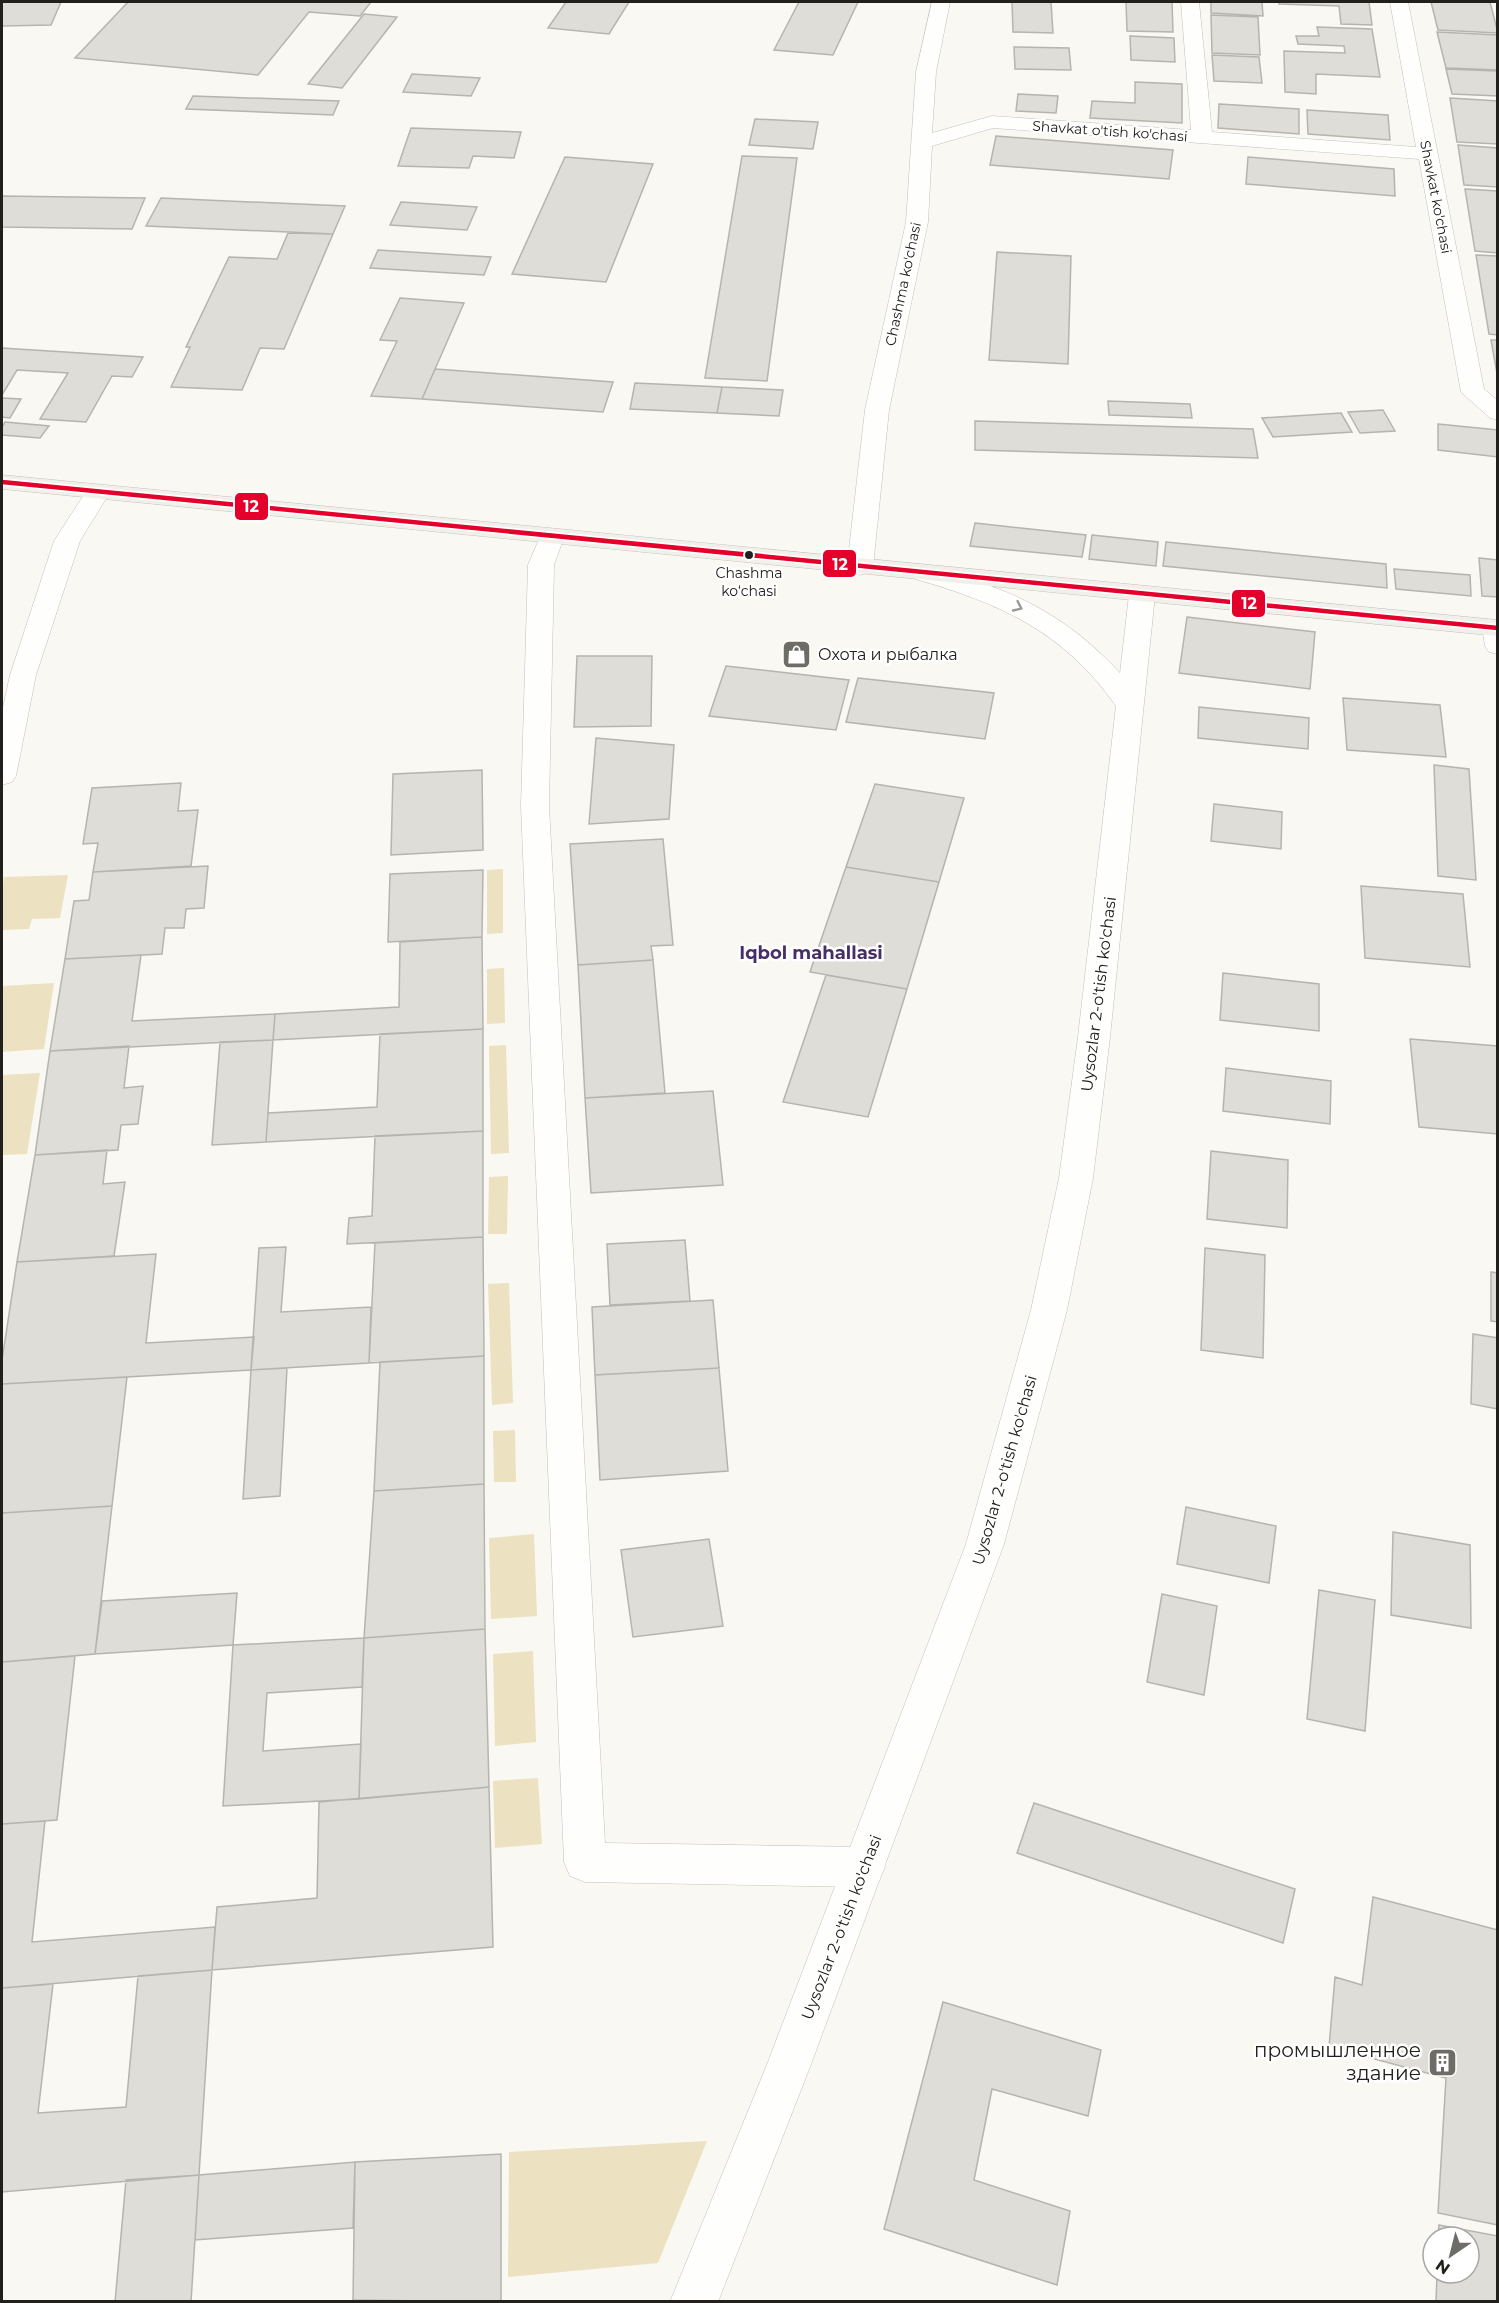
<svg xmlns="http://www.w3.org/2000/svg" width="1499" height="2303" font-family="Montserrat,sans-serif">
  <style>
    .green { fill: #ece1c0 }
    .building { fill: #deddd8; stroke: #b5b4af; stroke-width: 1.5 }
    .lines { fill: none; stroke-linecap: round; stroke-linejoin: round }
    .minor-casing { stroke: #c2c0bc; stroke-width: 1 }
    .tertiary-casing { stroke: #c2c0bc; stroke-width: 1 }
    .secondary-casing { stroke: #c2c0bc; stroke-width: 1 }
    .minor { fill: #fefefd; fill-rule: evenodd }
    .tertiary { fill: #fefefd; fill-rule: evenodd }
    .secondary { fill: #f0efe9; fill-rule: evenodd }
    .bus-1-casing { stroke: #fff; stroke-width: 8 }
    .bus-1 { stroke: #e4002b; stroke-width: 4.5 }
    .oneway { stroke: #9b9a98 }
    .bus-dot { fill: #21201c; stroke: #fff; stroke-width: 2 }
    .labels { text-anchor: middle; stroke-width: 5; stroke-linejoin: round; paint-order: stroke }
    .far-street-label { font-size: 14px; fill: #21201c; stroke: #fff }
    .bus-label { font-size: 14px; fill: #21201c; stroke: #fff }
    .poi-label { font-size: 16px; fill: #21201c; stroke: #fff; text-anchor: start }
    .street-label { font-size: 16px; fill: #21201c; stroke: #fff }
    .neighbourhood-label { font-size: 18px; font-weight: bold; fill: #472e69; stroke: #fff }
    .near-poi-label { font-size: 20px; fill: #21201c; stroke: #fff; text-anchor: end }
    .line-badge { stroke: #fff; stroke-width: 2 }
    .badge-label { font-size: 16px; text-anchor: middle; font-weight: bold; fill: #fff }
  </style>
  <rect width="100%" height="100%" fill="#faf8f2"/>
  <!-- green -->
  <path class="green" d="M503 869V933L487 934V870Z
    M68 875 60 918 32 919 29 929 2 930V891L4 877Z
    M504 968 505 1023 487 1024V969Z
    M54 983 44 1049 2 1052V986Z
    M506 1045 509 1153 491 1154 489 1046Z
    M40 1073 27 1154 2 1155V1075Z
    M508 1176 507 1234H488L489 1177Z
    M509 1283 513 1403 492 1405 488 1284Z
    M515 1430 516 1482H494L493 1431Z
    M534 1534 537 1616 491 1619 489 1538Z
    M533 1651 536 1742 495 1746 493 1654Z
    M538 1778 542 1844 495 1848 493 1781Z
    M707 2141 658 2263 508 2277 509 2152Z"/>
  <!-- building -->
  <path class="building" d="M2 2H61L51 25 2 26Z
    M128 2H371L360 16 309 12 258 75 75 58Z
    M566 2H629L609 34 548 28Z
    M799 2H858L833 55 774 50Z
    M1012 2H1051L1053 33 1013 32Z
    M1126 2H1172L1173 32 1127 31Z
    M1211 2H1262L1263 16 1211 13Z
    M1279 2H1369L1372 25 1341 24 1339 6 1279 4Z
    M1431 2H1490L1498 33 1438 30Z
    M364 14 397 17 342 88 308 84Z
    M1211 15 1258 17 1260 55 1212 53Z
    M1317 27 1372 29 1380 77 1316 74V94L1285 92 1284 51 1345 53 1344 46 1298 44 1296 36H1319Z
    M1437 32 1498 35V70L1446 68Z
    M1130 36 1174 38 1175 62 1131 60Z
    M1014 47 1069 48 1071 70 1015 69Z
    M1212 55 1259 57 1262 83 1214 81Z
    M1446 69 1498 71V96L1452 94Z
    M412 74 480 78 471 96 403 92Z
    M1135 82 1182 84V123L1090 118 1092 101 1135 103Z
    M1018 94 1058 96 1056 113 1016 111Z
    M193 96 339 101 333 115 186 109Z
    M1450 98 1498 101V144L1457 142Z
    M1219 104 1299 109V134L1218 128Z
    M1307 110 1388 115 1390 140 1308 134Z
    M755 119 818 122 813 149 749 145Z
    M411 128 521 132 514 158 473 156 469 168 398 166Z
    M996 136 1173 150 1169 179 990 165Z
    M1458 145 1498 148V187L1464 185Z
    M742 156 797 158 767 381 705 378Z
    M565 157 653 164 606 282 512 274Z
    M1248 157 1394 169 1395 196 1246 184Z
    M1465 189 1498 191V253L1475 251Z
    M2 196 145 198 132 229 2 227Z
    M161 198 345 206 333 234 146 226Z
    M401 202 477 207 467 230 390 225Z
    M288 233 333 234 284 349 260 348 242 390 171 387 190 347H186L229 257 277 259Z
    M378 250 491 257 484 275 370 268Z
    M997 252 1071 256 1068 364 989 360Z
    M1476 255 1498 256V335L1489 334Z
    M400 298 464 303 422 399 371 396 397 341 380 340Z
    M1491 340H1498V379Z
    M2 348 143 357 132 377 112 376 86 422 40 419 68 373 17 370 2 395Z
    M435 369 613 382 603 412 422 399Z
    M635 383 722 387 717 413 630 409Z
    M722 387 783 390 779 416 717 413Z
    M2 398 21 399 10 418 2 417Z
    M1108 401 1190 404 1192 418 1109 415Z
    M1383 410 1395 431 1360 433 1348 412Z
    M1341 413 1352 432 1273 437 1262 418Z
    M975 421 1253 429 1258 458 975 450Z
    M5 422 49 426 40 438 2 435V427Z
    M1438 424 1498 430V457L1438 450Z
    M975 523 1086 535 1082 557 970 546Z
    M1092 535 1158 542 1156 566 1089 559Z
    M1166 542 1386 564 1387 588 1163 566Z
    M1479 558 1498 560V597L1482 596Z
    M1394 569 1470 575 1471 596 1396 589Z
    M1187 617 1315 632 1310 689 1179 673Z
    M577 656H652L651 726 574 727Z
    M726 666 849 680 836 730 709 716Z
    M858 678 994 693 985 739 846 722Z
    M1343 698 1440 705 1446 757 1347 750Z
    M1199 707 1309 718 1308 749 1198 738Z
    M596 738 674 745 669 819 589 824Z
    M1434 765 1469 769 1476 880 1438 876Z
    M482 770 483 850 391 855 393 774Z
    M181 783 178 811 198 810 191 866 93 872 98 843 83 844 92 788Z
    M875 784 964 798 939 882 846 867Z
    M1214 804 1282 812 1281 849 1211 841Z
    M663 839 673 945 651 946 653 960 578 965 570 844Z
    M208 866 204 908 186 909 184 928H165L162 954 65 959 74 901 89 900 93 872Z
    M846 867 939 882 907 989 810 972Z
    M483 870 482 937 388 942 390 874Z
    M1361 886 1463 894 1470 967 1365 958Z
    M482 937 483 1029 273 1040 275 1014 399 1007 400 942Z
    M141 955 132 1021 275 1014 273 1040 50 1051 65 959Z
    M653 960 665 1093 585 1098 578 965Z
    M1223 973 1319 984V1031L1220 1020Z
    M826 975 907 989 868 1117 783 1102Z
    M483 1029V1131L266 1142 268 1113 377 1107 380 1034Z
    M1410 1039 1498 1046V1134L1419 1127Z
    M273 1040 266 1142 212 1145 220 1042Z
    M129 1046 124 1088 143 1086 138 1124 121 1125 118 1150 35 1155 50 1051Z
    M1226 1068 1331 1081 1330 1124 1223 1111Z
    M713 1091 723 1185 591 1193 585 1098Z
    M483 1131V1237L347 1244 349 1218 372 1216 375 1136Z
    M107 1150 103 1184 125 1182 114 1256 17 1262 35 1155Z
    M1211 1151 1288 1160 1287 1228 1207 1219Z
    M483 1237 484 1356 369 1363 375 1243Z
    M685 1240 690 1301 610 1305 607 1244Z
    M286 1247 281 1312 371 1307 369 1363 251 1370 259 1248Z
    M1205 1248 1265 1255 1263 1358 1201 1350Z
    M156 1254 146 1343 254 1337 251 1370 2 1384V1360L17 1262Z
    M1491 1272 1498 1273V1322L1491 1321Z
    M713 1300 719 1368 595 1375 592 1307Z
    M1473 1334 1498 1338V1409L1471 1404Z
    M484 1356V1484L374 1491 380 1362Z
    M287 1368 280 1496 243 1499 251 1370Z
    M719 1368 728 1471 600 1480 595 1375Z
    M127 1377 112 1506 2 1513V1384Z
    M484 1484 485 1629 364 1638 374 1491Z
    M112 1506 95 1654 2 1662V1513Z
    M1186 1507 1276 1526 1269 1583 1177 1564Z
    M1393 1532 1470 1545 1471 1628 1391 1615Z
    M709 1539 723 1626 633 1637 621 1550Z
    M1319 1590 1375 1600 1365 1731 1307 1719Z
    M237 1593 233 1645 95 1654 102 1601Z
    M1162 1594 1217 1606 1204 1695 1147 1682Z
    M485 1629 489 1787 359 1799 364 1638Z
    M364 1638 362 1687 267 1693 263 1751 361 1744 359 1799 223 1806 233 1645Z
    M75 1656 57 1820 2 1824V1662Z
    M489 1787 493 1947 212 1970 217 1907 317 1898 319 1802Z
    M1034 1803 1295 1889 1283 1943 1017 1853Z
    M45 1821 32 1942 215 1927 212 1970 2 1988V1824Z
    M1373 1897 1498 1930V2225L1438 2213 1446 2078 1329 2047 1335 1977 1362 1985Z
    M212 1970 199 2175 2 2192V1988L53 1984 38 2113 126 2107 138 1976Z
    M943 2002 1101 2050 1088 2116 992 2089 974 2180 1070 2211 1057 2285 884 2229Z
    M501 2154V2302L353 2300 355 2162Z
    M355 2162 353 2228 195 2240 199 2175Z
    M199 2175 191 2302H115L126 2180Z
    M1439 2225 1498 2236V2302H1436L1437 2273H1469V2237H1438Z"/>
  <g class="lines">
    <defs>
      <path id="minor" d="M932 2H950L936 72 932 133 992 116 1191 130 1181 2H1199L1212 132 1416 147 1390 2H1408L1484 389 1498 401V420L1490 418 1461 392 1419 159 993 128 932 146 928 222 889 410 873 567 869 572 860 575 851 572 847 567 865 410 906 222 916 72Z
        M98 485 107 487 110 492 80 541 36 675 16 776 12 782 2 785V712L10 675 54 541 89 487Z
        M551 529 560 532 564 537 554 565 549 806 605 1843 864 1847 879 1853 885 1867 879 1881 864 1887 585 1882 570 1876 564 1862 521 806 528 565 542 532Z
        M1495 620 1498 621V654L1489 652 1485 646 1482 628 1486 622Z"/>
      <path id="tertiary" d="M924 566C1005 586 1063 611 1120 673L1129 595 1133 589 1142 587 1151 589 1155 595 1110 1037 1093 1178 1067 1310 1004 1544 810 2067 718 2302H670L766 2067 966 1544 1031 1310 1059 1178 1078 1037 1116 706C1064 632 1000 603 915 579L911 574 915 569Z"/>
      <path id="secondary" d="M2 475 1498 620V636L2 489Z"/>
    </defs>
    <!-- minor casing -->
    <use href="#minor" class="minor-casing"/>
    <!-- tertiary casing -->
    <use href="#tertiary" class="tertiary-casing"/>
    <!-- secondary casing -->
    <use href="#secondary" class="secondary-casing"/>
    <!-- minor -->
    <use href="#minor" class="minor"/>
    <!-- tertiary -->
    <use href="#tertiary" class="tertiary"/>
    <!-- secondary -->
    <use href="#secondary" class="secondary"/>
    <defs>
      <path id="bus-1" d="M2 482 1498 628"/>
    </defs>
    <!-- bus-1 casing -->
    <use href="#bus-1" class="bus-1-casing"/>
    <!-- bus-1 -->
    <use href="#bus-1" class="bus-1"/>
  </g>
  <!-- one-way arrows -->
  <defs><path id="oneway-chevron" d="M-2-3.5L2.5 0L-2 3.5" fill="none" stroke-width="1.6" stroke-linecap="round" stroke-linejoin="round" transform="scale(1.5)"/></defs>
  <use class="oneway" href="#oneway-chevron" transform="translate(1018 607) rotate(25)"/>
  <!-- icons -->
  <defs>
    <symbol id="shop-square" viewBox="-11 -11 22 22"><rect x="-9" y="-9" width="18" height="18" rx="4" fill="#6d6c67" stroke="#fff"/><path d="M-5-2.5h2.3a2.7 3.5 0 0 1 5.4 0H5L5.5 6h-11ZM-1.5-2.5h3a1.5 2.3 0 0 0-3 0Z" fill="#fff"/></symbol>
    <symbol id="building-square" viewBox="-11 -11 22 22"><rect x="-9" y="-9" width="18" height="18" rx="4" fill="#6d6c67" stroke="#fff"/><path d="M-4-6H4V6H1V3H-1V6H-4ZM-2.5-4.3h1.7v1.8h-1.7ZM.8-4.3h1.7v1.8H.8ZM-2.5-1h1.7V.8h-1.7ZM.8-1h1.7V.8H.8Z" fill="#fff"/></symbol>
  </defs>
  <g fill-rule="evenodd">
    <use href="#shop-square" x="780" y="638" width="33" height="33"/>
    <use href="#building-square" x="1426" y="2046" width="33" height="33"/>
  </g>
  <!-- markers -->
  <circle class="bus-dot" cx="749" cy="555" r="5"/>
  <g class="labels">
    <!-- far-street labels -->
    <g class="far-street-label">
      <text transform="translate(1110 131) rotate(4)" y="5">Shavkat o'tish ko'chasi</text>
      <text transform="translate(1436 197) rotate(79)" y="5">Shavkat ko'chasi</text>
      <text transform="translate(903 284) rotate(-78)" y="5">Chashma ko'chasi</text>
    </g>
    <!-- bus labels -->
    <g class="bus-label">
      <text x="749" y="578">Chashma<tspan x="749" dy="18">ko‘chasi</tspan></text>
    </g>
    <!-- poi labels -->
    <g class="poi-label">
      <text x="818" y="660">Охота и рыбалка</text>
    </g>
    <!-- street labels -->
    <g class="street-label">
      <text transform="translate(1098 994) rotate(-83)" y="6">Uysozlar 2-o'tish ko'chasi</text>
      <text transform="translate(1004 1470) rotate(-74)" y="6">Uysozlar 2-o'tish ko'chasi</text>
      <text transform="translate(841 1927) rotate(-69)" y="6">Uysozlar 2-o'tish ko'chasi</text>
    </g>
    <!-- neighbourhood labels -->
    <g class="neighbourhood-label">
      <text x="811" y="959">Iqbol mahallasi</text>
    </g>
    <!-- near-poi labels -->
    <g class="near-poi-label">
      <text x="1421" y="2057">промышленное<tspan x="1421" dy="23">здание</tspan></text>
    </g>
  </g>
  <g class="line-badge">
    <rect x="234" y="492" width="35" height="29" rx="6" fill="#e4002b"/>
    <rect x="822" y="549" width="35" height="29" rx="6" fill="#e4002b"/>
    <rect x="1231" y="589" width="35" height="29" rx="6" fill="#e4002b"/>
  </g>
  <g class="badge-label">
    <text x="251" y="512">12</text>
    <text x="840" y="570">12</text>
    <text x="1249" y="609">12</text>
  </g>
  <!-- border -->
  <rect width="1499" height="2303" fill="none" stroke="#21201c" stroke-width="6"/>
  <!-- north arrow -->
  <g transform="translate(1451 2255) rotate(215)"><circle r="28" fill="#ffffff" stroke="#a6a6a4" stroke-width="1.5"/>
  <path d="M0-4.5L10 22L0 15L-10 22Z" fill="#6d6c67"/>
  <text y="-9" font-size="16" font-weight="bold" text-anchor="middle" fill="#21201c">N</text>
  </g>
</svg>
